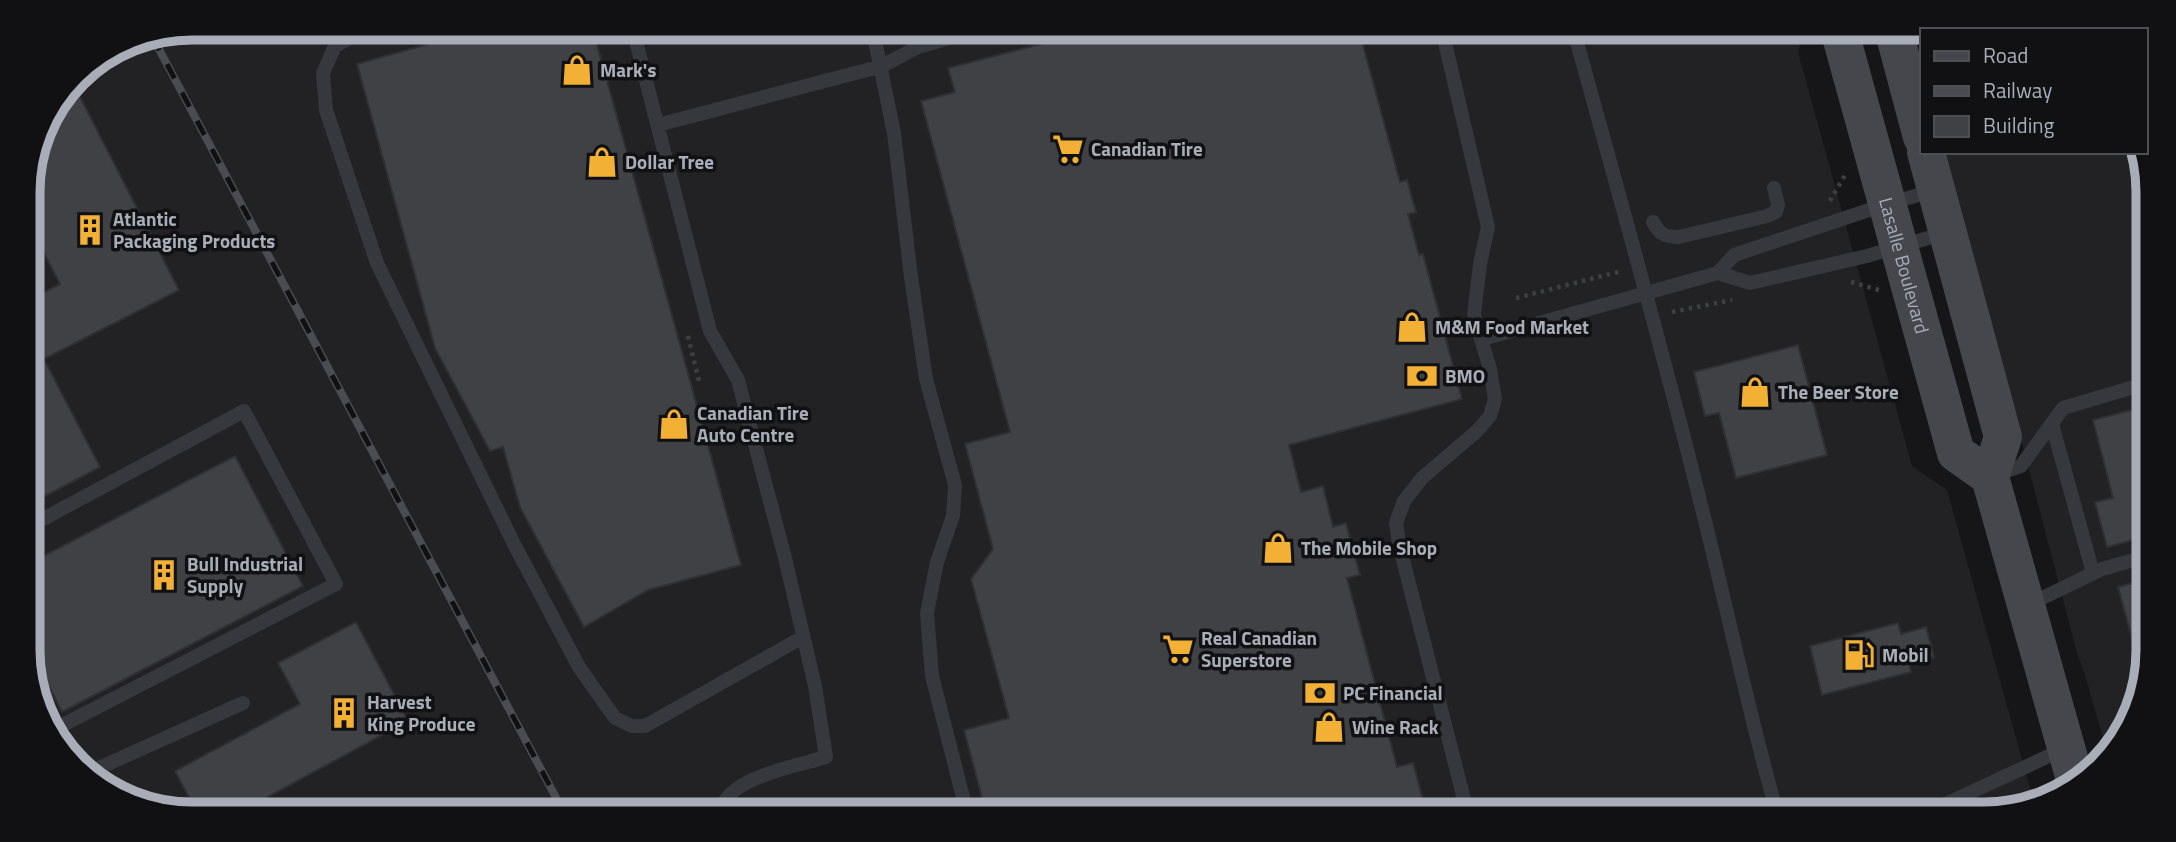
<svg xmlns="http://www.w3.org/2000/svg" width="2176" height="842" font-family="'Titillium Web',sans-serif">
  <style>
    .built { fill: #222225 }
    .building { fill: #404145; stroke: #303034; stroke-width: 2 }
    .lines { fill: none; stroke-linecap: round; stroke-linejoin: round }
    .path { stroke: #3d3f44; stroke-width: 4.5; stroke-dasharray: 3.5 5; stroke-linecap: butt }
    .lane { stroke: #37383d; stroke-width: 14 }
    .secondary { stroke: #45474d; stroke-width: 38 }
    .rail-casing { stroke: #4a4c52; stroke-width: 8 }
    .rail { stroke: #111113; stroke-width: 5; stroke-dasharray: 16; stroke-linecap: butt }
    .labels { text-anchor: middle; stroke-width: 7; stroke-linejoin: round; paint-order: stroke }
    .poi-label { font-size: 19px; font-weight: bold; fill: #a8adb8; stroke: #111113; text-anchor: start }
    .street-label { font-size: 19px; fill: #a8adb8; stroke: #111113 }
    .rim { fill: none; stroke: #a8adb8; stroke-width: 9 }
  </style>
  <rect width="100%" height="100%" fill="#161618"/>
  <!-- built -->
  <path class="built" d="M193 28 1802 36 1798 52 1912 466 1947 490 2033 799 1994 814 139 805 69 758 31 681 28 181 45 120 84 69 130 40Z
    M1946 152H2139L2147 171 2139 703 2106 749 2085 675 2077 653Z"/>
  <!-- building -->
  <path class="building" d="M482 29 593 30 741 565 648 590 584 627 520 507 503 447 490 451 435 348 357 64Z
    M1087 32 1360 34 1400 182 1407 180 1416 212 1408 214 1419 255 1423 254 1462 399 1289 445 1301 492 1323 486 1333 527 1346 523 1360 575 1347 578 1397 767 1413 763 1426 811 985 809 964 730 1009 718 971 579 993 549 965 444 1010 432 921 101 955 92 948 68Z
    M78 93 179 290 44 359 100 467 30 504 29 300 60 284 29 224 28 181 45 120 57 104Z
    M1798 345 1827 455 1736 478 1719 413 1705 416 1694 372Z
    M2143 407 2141 538 2107 547 2095 502 2113 498 2093 420Z
    M235 456 303 586 62 712 31 652 30 563Z
    M2141 581 2140 645 2134 646 2118 587Z
    M356 622 408 721 251 806 193 805 175 771 300 704 278 663Z
    M1898 623 1901 634 1926 627 1934 657 1909 663 1911 672 1822 695 1810 646Z"/>
  <g class="lines">
    <!-- path -->
    <path class="path" d="M1830 201 1845 175
      M1851 282 1879 290
      M1516 298 1622 271
      M1672 312 1732 300
      M688 336 700 385
      M1981 814 2008 808"/>
    <!-- lane -->
    <path class="lane" d="M366 29 335 46 323 73 326 110 377 263 514 544 579 667 615 718 632 726H645L803 637
      M637 30 634 34 638 49 710 331 738 380 785 558 815 686 826 757C797 766 730 777 722 808
      M873 31 894 133 911 277 926 379 955 485 953 516 937 562 927 613 932 676 966 809
      M1443 34 1488 227 1480 264 1474 315 1490 369 1495 399 1490 416 1477 431 1422 478 1404 501 1396 523 1399 544 1467 811
      M1575 35C1618 191 1662 347 1701 505 1727 607 1748 711 1777 813
      M658 125 882 66 918 47 970 32
      M1653 222C1659 234 1665 237 1679 237L1767 216 1776 212 1778 205 1774 188
      M1718 273 1734 255 1887 204 1936 190
      M1482 339 1718 273 1750 283 1867 256 1945 233
      M2052 424 2093 573
      M1995 475 2021 466 2063 408 2144 384
      M30 526 244 411 336 584 55 729
      M2026 606 2102 569 2141 558
      M31 680 55 729
      M90 772 243 703
      M1926 813 2064 749"/>
    <!-- secondary -->
    <g class="secondary">
      <path id="s1" d="M1843 36 1842 40 1956 453 1990 477"/>
      <path d="M1895 36 1922 137"/>
      <path d="M1926 152 2003 437 1990 477 2076 783"/>
    </g>
    <defs>
      <path id="rail" d="M152 36 561 807"/>
    </defs>
    <!-- rail casing -->
    <use href="#rail" class="rail-casing"/>
    <!-- rail -->
    <use href="#rail" class="rail"/>
  </g>
  <!-- icons -->
  <defs>
    <symbol id="shop-bare" viewBox="-9 -9 18 18"><path d="M-5-2.5h2.3a2.7 3.5 0 0 1 5.4 0H5L5.5 6h-11ZM-1.5-2.5h3a1.5 2.3 0 0 0-3 0Z" fill="#f2b134" stroke="#111113" stroke-width="2.5" paint-order="stroke"/></symbol>
    <symbol id="supermarket-bare" viewBox="-9 -9 18 18"><path d="M-6-5.5h2.5l.6 2H6L4.5 2H-2.5L-4.4-4H-6ZM-1.5 3.2a1.3 1.3 0 1 0 .1 0ZM3 3.2a1.3 1.3 0 1 0 .1 0Z" fill="#f2b134" stroke="#111113" stroke-width="2.5" paint-order="stroke"/></symbol>
    <symbol id="building-bare" viewBox="-9 -9 18 18"><path d="M-4-6H4V6H1V3H-1V6H-4ZM-2.5-4.3h1.7v1.8h-1.7ZM.8-4.3h1.7v1.8H.8ZM-2.5-1h1.7V.8h-1.7ZM.8-1h1.7V.8H.8Z" fill="#f2b134" stroke="#111113" stroke-width="2.5" paint-order="stroke"/></symbol>
    <symbol id="bank-bare" viewBox="-9 -9 18 18"><path d="M-6-4H6V4H-6ZM0-2.3a2.3 2.3 0 1 0 0 4.6a2.3 2.3 0 1 0 0-4.6Z" fill="#f2b134" stroke="#111113" stroke-width="2.5" paint-order="stroke"/></symbol>
    <symbol id="fuel-bare" viewBox="-9 -9 18 18"><path d="M-5.5-6h7V0h2V4h1.3V-2.5L3-4.5l.8-.8L6-3V5H2.5V1h-1V6h-7ZM-4.2-4.7v3.2H.2V-4.7Z" fill="#f2b134" stroke="#111113" stroke-width="2.5" paint-order="stroke"/></symbol>
  </defs>
  <g fill-rule="evenodd">
    <use href="#shop-bare" x="555" y="48" width="44" height="44"/>
    <use href="#supermarket-bare" x="1046" y="127" width="44" height="44"/>
    <use href="#shop-bare" x="580" y="140" width="44" height="44"/>
    <use href="#building-bare" x="68" y="208" width="44" height="44"/>
    <use href="#shop-bare" x="1390" y="305" width="44" height="44"/>
    <use href="#bank-bare" x="1400" y="354" width="44" height="44"/>
    <use href="#shop-bare" x="1733" y="370" width="44" height="44"/>
    <use href="#shop-bare" x="652" y="402" width="44" height="44"/>
    <use href="#shop-bare" x="1256" y="526" width="44" height="44"/>
    <use href="#building-bare" x="142" y="553" width="44" height="44"/>
    <use href="#supermarket-bare" x="1156" y="627" width="44" height="44"/>
    <use href="#fuel-bare" x="1837" y="633" width="44" height="44"/>
    <use href="#bank-bare" x="1298" y="671" width="44" height="44"/>
    <use href="#building-bare" x="322" y="691" width="44" height="44"/>
    <use href="#shop-bare" x="1307" y="705" width="44" height="44"/>
  </g>
  <g class="labels">
    <!-- poi labels -->
    <g class="poi-label">
      <text x="600" y="77">Mark's</text>
      <text x="1091" y="156">Canadian Tire</text>
      <text x="625" y="169">Dollar Tree</text>
      <text x="113" y="226">Atlantic<tspan x="113" dy="22">Packaging Products</tspan></text>
      <text x="1435" y="334">M&amp;M Food Market</text>
      <text x="1445" y="383">BMO</text>
      <text x="1778" y="399">The Beer Store</text>
      <text x="697" y="420">Canadian Tire<tspan x="697" dy="22">Auto Centre</tspan></text>
      <text x="1301" y="555">The Mobile Shop</text>
      <text x="187" y="571">Bull Industrial<tspan x="187" dy="22">Supply</tspan></text>
      <text x="1201" y="645">Real Canadian<tspan x="1201" dy="22">Superstore</tspan></text>
      <text x="1882" y="662">Mobil</text>
      <text x="1343" y="700">PC Financial</text>
      <text x="367" y="709">Harvest<tspan x="367" dy="22">King Produce</tspan></text>
      <text x="1352" y="734">Wine Rack</text>
    </g>
    <!-- street labels -->
    <g class="street-label">
      <text dy="7" stroke="none"><textPath href="#s1" startOffset="238">Lasalle Boulevard</textPath></text>
    </g>
  </g>
  <!-- crop -->
  <path d="M0 0H2176V842H0ZM192 40H1984A152 152 0 0 1 2136 192V650A152 152 0 0 1 1984 802H192A152 152 0 0 1 40 650V192A152 152 0 0 1 192 40Z" fill="#111113" fill-rule="evenodd"/>
  <path class="rim" d="M192 40H1984A152 152 0 0 1 2136 192V650A152 152 0 0 1 1984 802H192A152 152 0 0 1 40 650V192A152 152 0 0 1 192 40Z"/>
  <!-- legend -->
  <rect x="1920" y="28" width="228" height="126" fill="#111113" stroke="#4d4f55" stroke-width="2"/>
  <rect x="1934" y="51" width="35" height="10" fill="#45474d" stroke="#4d4f55" stroke-width="2"/>
  <text x="1983" y="63" font-size="21" fill="#a8adb8">Road</text>
  <rect x="1934" y="86" width="35" height="10" fill="#4a4c52" stroke="#4d4f55" stroke-width="2"/>
  <text x="1983" y="98" font-size="21" fill="#a8adb8">Railway</text>
  <rect x="1934" y="116" width="35" height="21" fill="#404145" stroke="#4d4f55" stroke-width="2"/>
  <text x="1983" y="133" font-size="21" fill="#a8adb8">Building</text>
</svg>
